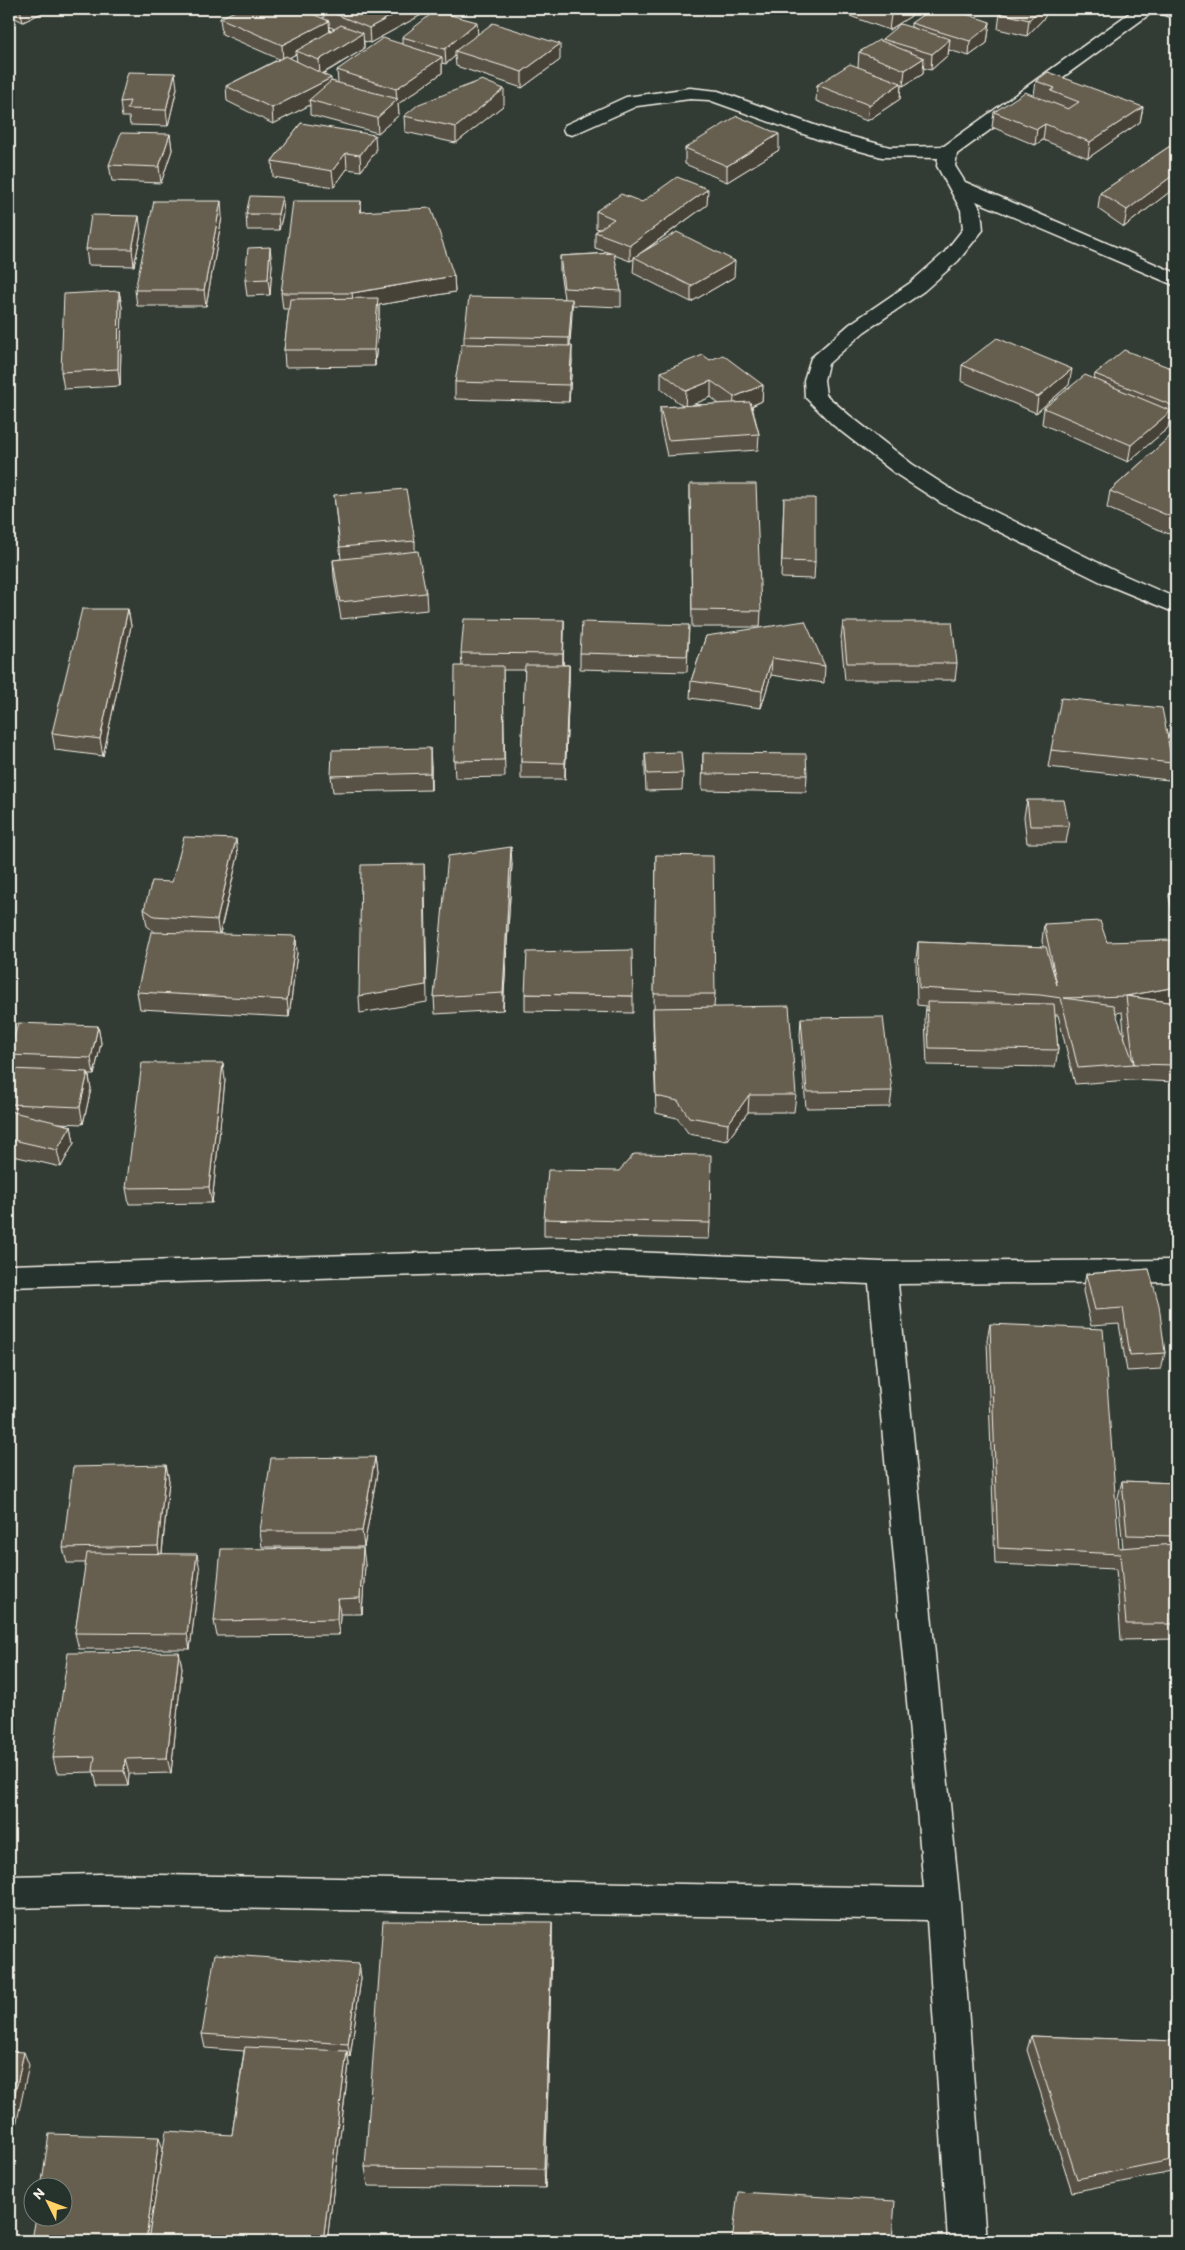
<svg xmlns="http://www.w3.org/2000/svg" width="1185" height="2250" font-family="Itim,sans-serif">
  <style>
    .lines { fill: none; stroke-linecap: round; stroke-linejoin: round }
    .minor-casing { stroke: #f4f1e8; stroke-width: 3 }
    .minor { fill: #26332d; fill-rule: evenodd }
    .wall { fill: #585144; stroke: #f4f1e8; fill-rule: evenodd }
    .shaded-wall { fill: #474237; stroke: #f4f1e8 }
    .building { fill: #665e4f; stroke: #f4f1e8; fill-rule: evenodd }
  </style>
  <rect width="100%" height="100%" fill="#333c34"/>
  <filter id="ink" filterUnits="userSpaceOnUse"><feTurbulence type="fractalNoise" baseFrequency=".02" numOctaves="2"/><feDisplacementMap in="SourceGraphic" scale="10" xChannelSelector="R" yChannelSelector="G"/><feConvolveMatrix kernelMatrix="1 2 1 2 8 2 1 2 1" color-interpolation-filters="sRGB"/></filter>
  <g filter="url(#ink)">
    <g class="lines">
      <defs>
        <path id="minor" d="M1135 9H1176V19L1154 11 957 154 955 166 965 182 1176 273V286L976 201 981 210 983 230 958 261 924 291 864 332 828 364 824 380 826 395 849 415 912 464 957 493 1119 573 1176 598V613L1103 583 941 503 896 474 833 425 805 397 804 380 811 358 850 324 910 283 944 253 963 229 961 210 937 166 938 158 882 157 820 140 709 100 690 99 637 106 572 135 565 133 563 129 565 125 626 97 690 88 718 91 834 132 890 147 944 146Z
          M556 1249 882 1262 1176 1260V1282L898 1284 960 1904 986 2241H948L927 1920 100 1906 9 1908V1876L100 1874 924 1888 869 1284 556 1271 9 1287V1265Z"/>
      </defs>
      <!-- minor casing -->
      <use href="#minor" class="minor-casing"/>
      <!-- minor -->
      <use href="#minor" class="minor"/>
    </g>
    <!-- wall -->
    <path class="wall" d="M9 9H50L23 22 13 17 9 19Z
      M323 9H423V14L370 43 364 41V49L323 74 331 81 338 83 337 70 402 44V37L477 35 560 60 522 88 456 66 455 56 446 64 442 63V73L398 104 399 115 378 133 310 115V105L273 124 227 101 226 86 279 59 222 34 220 18H324ZM329 27 333 28 334 29 330 31ZM296 54 297 62 289 58Z
      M836 9H912L911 16 889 30 836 11Z
      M1000 13 1045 17 1027 36 998 29Z
      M990 22 987 43 969 56 949 50 948 55 931 70 923 68V74L903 86 901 85 900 99 867 121 816 101 817 85 858 67 859 52 881 41 882 39 911 28V23Z
      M1036 81 1143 107 1140 122 1088 158 1043 140 1035 145 992 127 994 112 1034 95Z
      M177 88 168 126 130 125 129 117H122L120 102Z
      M504 105 456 143 405 132 404 116Z
      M301 123 376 151 361 171 347 169 334 187 273 177 272 161Z
      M170 134 172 150 161 183 112 181 109 165Z
      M1176 142V187L1124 227 1098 209 1100 193Z
      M685 148 779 150 727 182 685 164Z
      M642 202 707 205 647 249 734 277 691 302 633 273 634 259 630 261 614 255 621 291V307L572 305 570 346 572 362 569 402 455 399V382L464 344V336L564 298 560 272V256L610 253 595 248V232L599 229 596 228V211Z
      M362 212 454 276 455 292 379 305V315L375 366 285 367 284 350 289 309H283L281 293Z
      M283 213 279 230H247L246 214Z
      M222 217 206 306H137L135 290Z
      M141 233 134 266 88 265 86 249Z
      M272 264 270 295 247 296 245 280Z
      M119 291 122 307 120 386 64 389 61 372Z
      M710 360 763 385 762 401 752 406 759 434 758 450 667 456 660 424V407L683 406 661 389V372ZM711 397 719 404 691 405Z
      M962 365 1069 385 1036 413 961 381Z
      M1176 370V425L1170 422 1168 428 1128 462 1042 424 1044 408 1094 379 1095 374Z
      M1176 431V537L1107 508 1110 491Z
      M690 484 761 611 760 627H692L690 501Z
      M334 495 415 541V552L426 593 427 610 341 619 334 577 333 560 341 559Z
      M784 498 815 562 814 579 781 578Z
      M128 609 131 626 103 756 55 750 52 733Z
      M564 620 563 665H569V682L565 779H521V762L525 670H503L505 777 455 778 454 761 462 666 461 653Z
      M843 622 957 663 955 680H845L841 638Z
      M689 625 687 672 580 669V653Z
      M706 636 825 666 824 683 771 675 761 708 690 698 691 681Z
      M1176 702V760L1171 759 1172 763 1169 780 1048 767 1051 750 1168 739Z
      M645 753 683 773 682 790 646 791 645 770Z
      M703 753 807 775 806 792 702 790Z
      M431 765V790L333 792 331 776Z
      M1027 800 1069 826 1066 843H1027L1024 817Z
      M656 855 715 994 714 1007 796 1095 794 1112H748L727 1141 689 1134 677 1118 656 1113 653 1025V1008H654Z
      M238 856 220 934 297 953 289 1017 140 1009 137 992 155 932 147 926 144 909 172 882Z
      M512 864 503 1010 435 1014 434 997Z
      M1176 879V930L1169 896 1172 880Z
      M1044 924 1107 942 1176 1003V1082L1130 1080 1075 1084 1058 1015H1055L1058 1050 1055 1067 927 1065 925 1019 926 1006 917 1005 916 959 918 942 1043 947 1042 941ZM1122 1012 1125 1041 1115 1013Z
      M525 994 633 996V1013L525 1011Z
      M801 1018 892 1091 890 1107 806 1108 800 1035Z
      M98 1026 101 1043 94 1075H89L91 1089 83 1124 57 1123 71 1126 74 1143 61 1167 9 1155V1069L12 1070 9 1055Z
      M225 1080 212 1203 129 1204 126 1188Z
      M619 1171 710 1223 709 1239 544 1236V1219Z
      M1149 1269 1165 1353 1161 1369 1127 1371 1119 1324 1091 1326 1083 1291 1086 1274Z
      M990 1324 1119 1548H1123L1118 1497 1122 1481 1176 1483V1639L1121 1640 1116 1569 995 1564 987 1340Z
      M375 1457 377 1473 364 1547H262L260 1531Z
      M166 1465 169 1481 162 1554 200 1570 190 1649H79L75 1633 86 1563H67L63 1548Z
      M365 1564 362 1614H340L339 1635 217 1636 214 1621Z
      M179 1652 182 1668 171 1773 129 1774 128 1786H97L94 1772 57 1773 53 1758Z
      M552 1922V1943L545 2188 368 2186 365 2167Z
      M359 1964 361 1978 350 2057H348L349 2064 327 2241H33L32 2239 163 2150 232 2135 244 2051 205 2048 202 2034Z
      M1031 2036 1176 2041V2171L1072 2192 1027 2050Z"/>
    <!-- shaded-wall -->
    <path class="shaded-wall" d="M9 9H12L13 17 9 19Z
      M20 9H50L23 22Z
      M404 9H423V14L370 43 369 28Z
      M900 9H912L911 16 889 30 891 15Z
      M1040 9H1046L1045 17 1027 36 1029 20Z
      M329 21 330 36 296 51V54L283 61 282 45Z
      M477 22 478 37 455 51V56L446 64 445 49Z
      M990 22 987 43 969 56 970 41Z
      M363 33 364 49 320 75 319 60Z
      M950 39 948 55 931 70 932 54Z
      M560 44V60L522 88V72Z
      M442 57V73L398 104 399 115 378 133 377 118 397 100 396 89Z
      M924 58 923 74 903 86 905 70Z
      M175 73 177 88 168 126 166 110Z
      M331 78 332 94 309 100 310 105 273 124 272 108Z
      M901 83 900 99 867 121 869 105Z
      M504 89V105L456 143V127Z
      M1143 107 1140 122 1088 158 1090 142Z
      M1045 124 1043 140 1035 145 1037 129Z
      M170 134 172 150 161 183 159 167Z
      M779 134V150L727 182V166Z
      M375 135 376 151 361 171 360 155Z
      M346 153 347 169 334 187 332 171Z
      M1176 173V187L1124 227 1127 210Z
      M708 189 707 205 635 257H634V259L630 261V245Z
      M282 197 283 213 279 230 278 214Z
      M221 201 222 217 206 306 204 290Z
      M361 201 362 217 360 212Z
      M139 216 141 233 134 266 132 249Z
      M270 247 272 264 270 295 268 279Z
      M735 261 734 277 691 302V286Z
      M454 276 455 292 379 305V315L375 366 374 350 354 309 352 293Z
      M119 291 122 307 120 386 118 369Z
      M572 299V315L569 355V338Z
      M572 346V362L569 402V385Z
      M1072 369 1069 385 1036 413 1038 397Z
      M711 381V397L685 408 686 391Z
      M763 385 762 401 733 414 734 397Z
      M1171 411 1168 428 1128 462 1131 445Z
      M128 609 131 626 103 756 100 739Z
      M564 620V637L563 671V654Z
      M772 658 771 675 761 708 762 691Z
      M569 665V682L565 779V763Z
      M430 748 431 765V790L430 773Z
      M236 839 238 856 219 936 217 920Z
      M511 847 512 864 503 1010V993Z
      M424 864 425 881 427 1002 360 1013 359 996Z
      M296 936 297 953 289 1017 287 1000Z
      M1176 987V1003L1126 996Z
      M98 1026 101 1043 94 1075 91 1058Z
      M223 1063 225 1080 212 1203 209 1187Z
      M88 1072 91 1089 83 1124 80 1107Z
      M749 1095 748 1112 727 1141 728 1124Z
      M71 1126 74 1143 61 1167 57 1150Z
      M375 1457 377 1473 364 1547 362 1531Z
      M166 1465 169 1481 161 1561 158 1546Z
      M363 1548 365 1564 362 1614 360 1598Z
      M197 1554 200 1570 190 1649 187 1634Z
      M338 1599 340 1614 339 1635 337 1619Z
      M179 1652 182 1668 171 1773 167 1758Z
      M125 1759 129 1774 128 1786 124 1771Z
      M552 1922V1943L545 2188 544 2169Z
      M359 1964 361 1978 350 2057 348 2044Z
      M347 2051 349 2064 327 2241H323Z
      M24 2052 29 2065 9 2158V2121Z
      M159 2137 163 2150 148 2241H146Z"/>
    <!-- building -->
    <path class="building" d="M239 9H301L329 21 282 45 220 18Z
      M323 9H404L369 28Z
      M874 9H900L891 15Z
      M931 9H951L990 22 988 27 970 41 911 23Z
      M1005 9H1040L1029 20 1000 13Z
      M435 11 477 22 445 49 402 37Z
      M493 23 560 44 522 72 455 51Z
      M900 24 950 39 932 54 882 39Z
      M341 25 363 33 319 60 296 51Z
      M383 38 442 57 396 89 337 70Z
      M879 40 924 58 905 70 859 52Z
      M286 56 331 78 272 108 226 86Z
      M850 64 901 83 869 105 817 85Z
      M128 72 175 73 166 110 127 109 130 101 120 102Z
      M1048 72 1143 107 1090 142 1045 124 1037 129 994 112 1025 92 1068 109 1079 102 1051 91 1055 88 1036 81Z
      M482 80 504 89 456 127 404 116 419 104Z
      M331 81 398 99 377 118 309 100Z
      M737 116 779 134 727 166 685 148Z
      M301 123 375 135 360 155 346 153 332 171 272 161Z
      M121 133 170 134 159 167 109 165Z
      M1176 142V173L1127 210 1100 193Z
      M677 177 708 189 630 245 595 232 614 219 596 211 621 194 642 202Z
      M250 196 282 197 278 214H246Z
      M154 201H221L204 290H135Z
      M293 201H361L360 212 431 208 454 276 352 293H281Z
      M91 215 139 216 132 249H86Z
      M677 232 735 261 691 286 634 257Z
      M270 247 268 279 245 280 248 248Z
      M614 253 621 291 564 288 560 256Z
      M119 291 118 369 61 372 64 294Z
      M469 297 572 299 569 338 464 336Z
      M378 298 374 350H284L290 299Z
      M997 338 1072 369 1038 397 962 365Z
      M462 344 572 346 569 385 455 382Z
      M1124 350 1176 370V407L1095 374Z
      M703 355 710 360 723 355 763 385 734 397 711 381 686 391 661 372Z
      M1085 375 1171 411 1131 445 1044 408Z
      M750 402 759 434 668 440 660 407Z
      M1176 431V519L1110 491Z
      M690 484H756L761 611 692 610Z
      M406 489 415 541 340 547 334 495Z
      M784 498H815V562L782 561Z
      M418 551 426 593 340 602 333 560Z
      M82 609H128L100 739 52 733Z
      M464 619 564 620 563 654 461 653Z
      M805 621 825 666 772 658 762 691 691 681 706 636Z
      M582 622 689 625 687 656 580 653Z
      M843 622H952L957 663H847Z
      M525 665H569L565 763 521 762Z
      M455 666H503L504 760 454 761Z
      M1061 698 1162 708 1168 739 1176 702V743L1168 741 1172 763 1051 750Z
      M430 748V773L331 776 332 750Z
      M681 752 683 773 647 774 645 753Z
      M703 753 806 754 807 775 703 774Z
      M1027 800H1064L1069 826H1030Z
      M184 837 236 839 217 920 154 916 144 909 152 881 172 882Z
      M511 847 503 993 434 997 448 856Z
      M656 855 713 856 715 994H654Z
      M424 864 426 985 359 996 361 865Z
      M1176 879V897L1172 880Z
      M1100 921 1107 942 1171 940 1176 952V987L1126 996 1176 1003V1065L1134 1064 1078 1068 1061 998 1040 995 919 988 918 942 1046 947 1057 985 1044 924ZM1126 996 1134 1064 1113 1005 1064 998Z
      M151 932 296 936 287 1000 137 992Z
      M632 950 633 996 525 994 527 952Z
      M927 1002 1054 1004 1058 1050 929 1048Z
      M789 1006 796 1095H749L728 1124 689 1117 678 1101 656 1096 653 1008Z
      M883 1017 892 1091 807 1092 801 1018Z
      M18 1023 98 1026 91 1058 9 1055Z
      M142 1063H223L209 1187 126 1188Z
      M9 1069 88 1072 80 1107 9 1104Z
      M9 1111 71 1126 57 1150 9 1139Z
      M634 1154 711 1155 710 1223 544 1219 548 1170 619 1171Z
      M1149 1269 1159 1305 1165 1353 1130 1355 1123 1308 1095 1310 1086 1274Z
      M990 1324 1103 1329 1119 1548 1176 1544V1624H1126L1120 1554 998 1548Z
      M375 1457 362 1531H260L271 1458Z
      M166 1465 158 1546 63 1548 73 1467Z
      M1122 1481 1176 1483V1536L1127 1535Z
      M363 1548 360 1598 338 1599 337 1619 214 1621 221 1549Z
      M87 1553 197 1554 187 1634 75 1633Z
      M179 1652 167 1758 125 1759 124 1771H93L95 1757 53 1758 68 1653Z
      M383 1921 552 1922 544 2169 365 2167Z
      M215 1954 359 1964 348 2044 202 2034Z
      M1031 2036 1176 2041V2159L1077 2179Z
      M245 2047 347 2051 323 2241H148L166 2131 232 2135Z
      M9 2051 24 2052 9 2121Z
      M49 2134 159 2137 146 2241 32 2239 36 2218H62V2188H41Z
      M738 2192 895 2201 892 2241H732Z"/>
  </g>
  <!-- margin -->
  <rect width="1185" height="2250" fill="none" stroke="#26332d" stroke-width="30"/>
  <rect x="15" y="15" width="1155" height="2220" fill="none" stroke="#f4f1e8" stroke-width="2" filter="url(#ink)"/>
  <!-- north arrow -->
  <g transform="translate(48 2202) rotate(312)"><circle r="24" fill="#26332d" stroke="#787f78"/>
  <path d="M0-4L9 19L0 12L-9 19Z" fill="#ffd166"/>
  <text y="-8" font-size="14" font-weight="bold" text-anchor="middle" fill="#f4f1e8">N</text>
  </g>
</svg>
